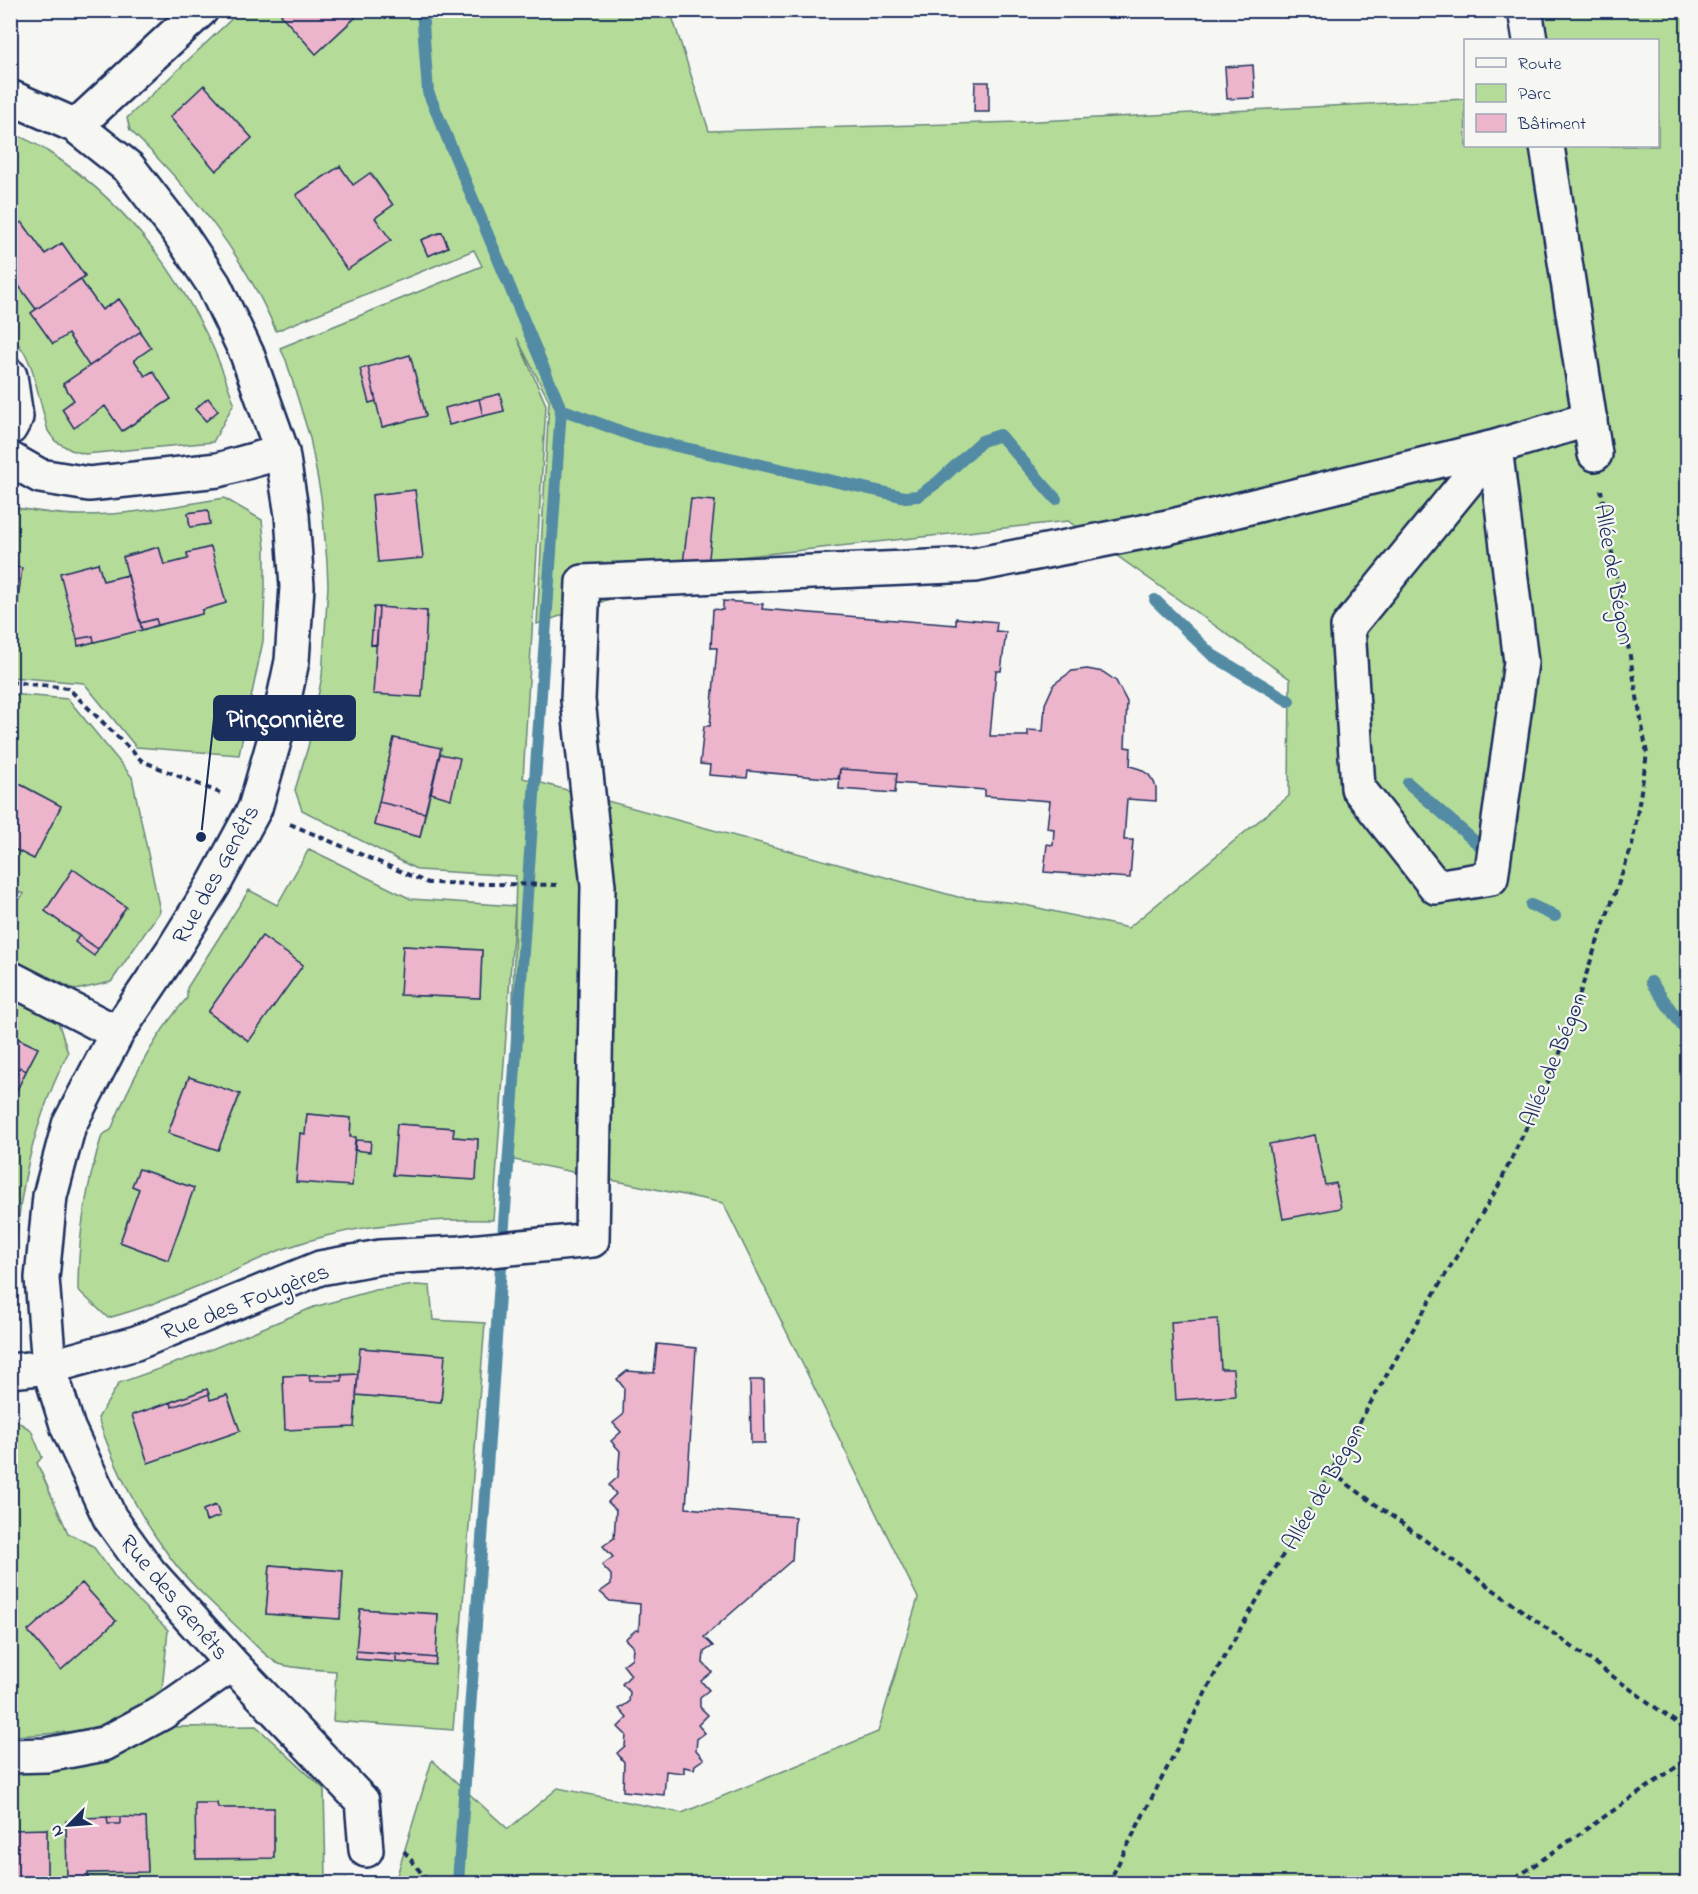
<svg xmlns="http://www.w3.org/2000/svg" width="1698" height="1894" font-family="'Indie Flower',sans-serif">
  <style>
    .green { fill: #b4dc98; stroke: #68867b; stroke-width: 1.5; fill-rule: evenodd }
    .lines { fill: none; stroke-linecap: round; stroke-linejoin: round }
    .stream { stroke: #538ba5; stroke-width: 12 }
    .building { fill: #edb5cb; stroke: #1b2f5e; stroke-width: 1.5 }
    .minor-casing { stroke: #1b2f5e; stroke-width: 38 }
    .path { stroke: #1b2f5e; stroke-width: 4; stroke-dasharray: 6 4.5; stroke-linecap: butt }
    .minor { stroke: #f6f6f2; stroke-width: 33 }
    .labels { text-anchor: middle; stroke-width: 4.5; stroke-linejoin: round; paint-order: stroke }
    .street-label { font-size: 24px; fill: #1b2f5e; stroke: #f6f6f2 }
    .leader { fill: none; stroke: #1b2f5e; stroke-width: 2 }
    .callout-dot { fill: #1b2f5e; stroke: #f6f6f2; stroke-width: 2 }
    .callout { fill: #1b2f5e; stroke: #1b2f5e; stroke-width: 2 }
    .callout-label { font-size: 26px; text-anchor: middle; font-weight: bold; fill: #fff }
  </style>
  <rect width="100%" height="100%" fill="#f6f6f2"/>
  <filter id="ink" filterUnits="userSpaceOnUse"><feTurbulence type="fractalNoise" baseFrequency=".0167" numOctaves="2"/><feDisplacementMap in="SourceGraphic" scale="12" xChannelSelector="R" yChannelSelector="G"/><feConvolveMatrix kernelMatrix="1 2 1 2 8 2 1 2 1" color-interpolation-filters="sRGB"/></filter>
  <g filter="url(#ink)">
    <!-- green -->
    <path class="green" d="M670 10 709 131 1019 122 1465 99 1466 146H1658V40H1529L1524 11H1687V1883L11 1884 10 1881 47 1879V1830H11V1772C76 1771 116 1760 173 1727L256 1726 324 1789 326 1878 395 1882 432 1760 508 1829 558 1788 682 1813 878 1732 918 1598 723 1203 509 1159 516 876 418 870 302 810 295 790 308 747 322 676 328 586 327 562 321 496 310 438 286 360 280 348 482 266 474 250 276 331C243 253 190 189 130 130L127 118 240 11H285L281 15 316 54 363 11ZM204 86 252 138 216 171 170 117ZM340 166 353 185 371 173 393 205 375 218 390 240 297 195ZM442 232 448 247 428 256 421 240ZM517 338 549 401 537 624 730 558 1068 521 1290 679 1289 796 1128 928 1016 903 958 897 523 778 546 405ZM410 356 426 415 383 427 376 401 369 403 361 369ZM500 394 504 411 449 424 445 408ZM415 490 423 557 378 562 372 495ZM374 607 427 611 422 696 377 644H371ZM394 738 441 749 420 837 374 825ZM217 1803 218 1808H274V1858L196 1859ZM85 1818H146L148 1871 88 1873V1878H67L66 1822 85 1821Z
      M10 132C23 138 36 143 47 151 119 197 175 267 211 343 220 362 227 383 234 403L213 442 85 454 71 450 55 441 48 431 32 369 26 355 11 334 10 279 13 278 36 309 31 313 53 344 68 334 89 366 63 384 74 400 62 409 74 427 105 406 123 431 171 399 153 372 145 376 134 360 141 331 119 299 102 310 80 279 85 275 62 243 45 254 22 222 11 230ZM208 399 218 411 206 421 195 409Z
      M224 498 262 520 265 548V590L263 641 239 755 136 747 84 683 11 677 10 623 14 624 22 568 11 566V507C34 511 57 515 80 515 128 515 177 506 224 498ZM207 510 210 524 190 527 188 513ZM159 547 164 565 188 559 187 553 210 547 226 603 202 610V614L79 646 61 573 98 563 103 581 128 575 123 556Z
      M10 694 68 699 132 777 160 911 111 982 76 990 11 959V909L24 894 11 890V847L34 859 61 806 11 779ZM73 869 126 907 94 955 76 942 79 936 45 911Z
      M309 849 411 899 515 906 493 1220C422 1218 353 1224 286 1248 269 1254 253 1262 236 1270 194 1288 152 1306 108 1318L78 1290C78 1236 86 1186 102 1135L111 1130C130 1082 153 1037 187 998V988L249 890 277 905ZM262 936 303 965 248 1041 208 1012ZM403 946 482 950 480 998 401 995ZM189 1077 240 1095 218 1150 168 1132ZM307 1114 351 1118 350 1137 296 1182 301 1133 305 1134ZM397 1124 454 1128 453 1137 478 1139 476 1180 393 1175ZM139 1169 194 1188 168 1260 120 1242 139 1189 132 1186Z
      M11 995 57 1018 68 1053C27 1135 12 1219 15 1311L11 1316V1087L17 1090 38 1048 11 1035Z
      M416 1285 430 1286 433 1320 485 1323 453 1730 333 1721 336 1671C324 1670 285 1668 277 1663 261 1653 247 1636 233 1623 210 1601 185 1579 167 1553 137 1512 114 1466 98 1418L119 1383 195 1356 314 1307 375 1290ZM361 1348 444 1355 441 1402 356 1395 354 1427 285 1429 283 1376 358 1374ZM207 1389 210 1400 227 1395 240 1431 148 1462 133 1415ZM216 1505 220 1516 206 1521 203 1510ZM270 1565 343 1571 340 1619 266 1614ZM360 1609 438 1614 435 1664 356 1659Z
      M10 1417 31 1430 42 1457 37 1463 68 1533 93 1546 118 1581 168 1630 162 1690C145 1701 126 1715 107 1723 76 1734 43 1734 11 1736ZM82 1583 115 1622 61 1670 28 1631Z"/>
    <g class="lines">
      <!-- stream -->
      <path class="stream" d="M422 10 428 92 561 409 458 1882
        M561 409 636 437 905 497 918 496 938 482 982 441 1000 435 1056 499
        M1155 600 1212 655 1289 701
        M1408 783 1480 846
        M1531 905 1555 916
        M1651 982 1688 1034"/>
    </g>
    <!-- building -->
    <path class="building" d="M285 10H363L316 54 281 15Z
      M1253 65 1255 98 1227 99 1225 67Z
      M975 82H989V112H974Z
      M204 85 252 138 216 171 170 117Z
      M340 166 353 185 370 173 393 205 375 218 391 240 347 270 296 195Z
      M22 222 45 254 62 243 85 276 36 309 13 278 10 279V230Z
      M442 232 448 247 428 256 421 240Z
      M80 279 102 310 119 299 141 331 89 366 68 334 53 344 31 313Z
      M140 332 151 348 134 360 145 376 153 371 171 399 122 431 105 406 74 428 62 409 74 400 63 384Z
      M410 355 426 416 382 427 368 367Z
      M368 367 376 401 369 403 360 369Z
      M500 394 504 411 483 416 479 399Z
      M208 398 218 411 206 421 195 409Z
      M479 399 483 416 449 425 445 408Z
      M415 490 423 558 378 562 372 495Z
      M691 499 715 501 708 567 683 564Z
      M208 510 210 524 190 527 188 513Z
      M159 547 164 565 188 559 187 553 211 547 226 603 202 610V614L158 625 156 619 140 623 123 557Z
      M98 563 103 581 128 575 142 630 94 642 93 636 77 639 60 573Z
      M10 566 22 568 15 624 10 623Z
      M723 601 763 604 762 609 956 625V618L997 622 996 631 1006 632 1001 671H996L990 736H1028V730L1043 731 1045 704 1054 684 1072 671 1087 669 1103 672 1116 681 1127 702 1125 747 1131 748 1130 766 1140 769 1149 775 1154 782 1156 788V801L1127 799 1124 840H1133L1130 878 1044 872 1047 844 1053 845 1054 829 1047 828 1050 801 985 796V790L896 783 897 773 840 769 838 779 748 771 747 778 709 775 710 765 700 764 704 726H710L717 648H711L713 609 723 610Z
      M374 607H379L377 644 371 645Z
      M379 607 427 611 422 697 373 694Z
      M156 619 158 625 142 630 140 623Z
      M93 636 94 642 78 646 77 639Z
      M394 738 441 748 425 813 379 802Z
      M440 754 460 758 451 799 431 793Z
      M840 769 897 773 895 793 839 789Z
      M10 779 61 806 34 859 10 847Z
      M379 802 425 813 420 837 374 825Z
      M73 869 126 907 98 949 45 911Z
      M79 936 98 949 94 956 75 942Z
      M262 936 303 965 249 1041 208 1012Z
      M403 946 482 950 480 998 400 995Z
      M10 1035 38 1048 26 1071 20 1067 10 1085Z
      M20 1067 26 1071 17 1090 10 1087V1085Z
      M189 1077 240 1094 218 1150 168 1133Z
      M307 1114 351 1118 350 1137H356L352 1186 296 1182 300 1133 305 1134Z
      M397 1124 454 1128 453 1137 478 1139 476 1180 393 1175Z
      M1315 1135 1325 1185 1336 1183 1341 1208 1283 1219 1269 1144Z
      M355 1140 371 1141 370 1152 354 1150Z
      M139 1169 194 1188 168 1260 120 1242 139 1189 132 1186Z
      M1218 1319 1221 1369H1233L1235 1396 1176 1400 1171 1322Z
      M657 1344 696 1348 686 1508 795 1517 792 1560 704 1637 713 1646 704 1652 703 1663 712 1672 701 1681 709 1690 700 1697V1707L708 1715 698 1725 705 1733 697 1739 696 1750 704 1759 695 1765 694 1769 684 1767V1773L666 1771 664 1795 623 1791 624 1762 617 1753 625 1746 626 1735 618 1727 627 1718 619 1709 629 1702 630 1692 622 1684 631 1675 623 1665 632 1658 633 1647 625 1639 636 1630H639L640 1604 610 1601 600 1592 611 1584V1575L602 1565 613 1557 603 1546 614 1538 616 1510 608 1502 616 1494 609 1485 618 1477 620 1451 611 1441 621 1432 613 1423 623 1415 624 1388 617 1379 627 1371 654 1373Z
      M360 1348 445 1355 441 1402 356 1395Z
      M358 1374 354 1427 285 1430 283 1376 309 1375 310 1381H342V1375Z
      M309 1375H342V1381H310Z
      M750 1380H764L765 1443H751Z
      M207 1389 209 1394 172 1407 171 1402Z
      M209 1394 210 1400 227 1395 240 1431 148 1463 132 1415 171 1402 172 1407Z
      M216 1505 220 1516 206 1521 203 1510Z
      M270 1565 343 1571 340 1619 266 1614Z
      M82 1583 116 1621 61 1670 28 1631Z
      M360 1609 438 1614 436 1658 356 1651Z
      M356 1651 396 1654V1662L356 1659Z
      M396 1654 436 1658 435 1665 396 1662Z
      M195 1803H217L218 1808H274V1858L196 1859Z
      M107 1817 108 1824H120V1817L146 1818 148 1872 88 1873V1878H67L66 1821H85V1818Z
      M107 1817H120V1824H108Z
      M47 1829V1880L10 1881V1830Z"/>
    <g class="lines">
      <defs>
        <path id="minor" d="M1525 10 1530 40
          M10 97 76 126 129 168 178 231 214 285 247 354 282 452 292 515 297 587 292 661 277 731 255 808 214 884 173 950 117 1033 69 1125 50 1196 42 1278 49 1367 68 1428 110 1518 149 1572 232 1664 362 1801 366 1850
          M76 126 201 10
          M1547 146 1595 454
          M10 376 16 417 10 428
          M1495 447 1348 627 1358 788 1436 887 1491 878 1521 662 1495 447 1590 419
          M10 459 40 476 89 484 218 470 282 452
          M10 978 117 1033
          M10 1371 49 1367 136 1343 320 1268 380 1257 460 1253 592 1240 598 886 578 700 583 582 975 565 1168 527 1495 447
          M10 1756 46 1755 104 1744 162 1713 232 1664"/>
      </defs>
      <!-- minor casing -->
      <use href="#minor" class="minor-casing"/>
      <!-- path -->
      <path class="path" d="M10 682 68 688 142 761 220 793
        M290 824 428 883 561 885
        M1331 1472 1688 1731
        M404 1851 430 1884
        M1108 1884 1219 1666 1412 1331 1499 1185 1556 1065 1594 951 1632 846 1647 754 1601 490
        M1507 1884 1688 1759"/>
      <!-- minor -->
      <use href="#minor" class="minor"/>
    </g>
  </g>
  <g class="labels">
    <!-- street labels -->
    <g class="street-label">
      <text transform="translate(1615 574) rotate(80)" y="8">Allée de Bégon</text>
      <text transform="translate(215 874) rotate(-61)" y="8">Rue des Genêts</text>
      <text transform="translate(1553 1059) rotate(-68)" y="8">Allée de Bégon</text>
      <text transform="translate(245 1301) rotate(-21)" y="8">Rue des Fougères</text>
      <text transform="translate(1323 1486) rotate(-60)" y="8">Allée de Bégon</text>
      <text transform="translate(175 1597) rotate(50)" y="8">Rue des Genêts</text>
    </g>
  </g>
  <!-- callouts -->
  <path class="leader" d="M201 837L214 718"/>
  <circle class="callout-dot" cx="201" cy="837" r="6"/>
  <rect class="callout" x="214" y="696" width="141" height="44" rx="6"/>
  <g class="callout-label">
    <text x="285" y="727">Pinçonnière</text>
  </g>
  <!-- margin -->
  <rect width="1698" height="1894" fill="none" stroke="#f6f6f2" stroke-width="36"/>
  <rect x="18" y="18" width="1662" height="1858" fill="none" stroke="#1b2f5e" stroke-width="2" filter="url(#ink)"/>
  <!-- legend -->
  <rect x="1464" y="39" width="195" height="108" fill="#f6f6f2" stroke="#9ea6b7" stroke-width="1.5"/>
  <rect x="1476" y="58" width="30" height="9" fill="#f6f6f2" stroke="#9ea6b7" stroke-width="1.5"/>
  <text x="1518" y="69" font-size="18" fill="#1b2f5e">Route</text>
  <rect x="1476" y="84" width="30" height="18" fill="#b4dc98" stroke="#9ea6b7" stroke-width="1.5"/>
  <text x="1518" y="99" font-size="18" fill="#1b2f5e">Parc</text>
  <rect x="1476" y="114" width="30" height="18" fill="#edb5cb" stroke="#9ea6b7" stroke-width="1.5"/>
  <text x="1518" y="129" font-size="18" fill="#1b2f5e">Bâtiment</text>
  <!-- north arrow -->
  <g transform="translate(69 1825) rotate(245)" stroke="#f6f6f2" stroke-width="4.5" paint-order="stroke">
  <path d="M0-4.5L10 22L0 15L-10 22Z" fill="#1b2f5e"/>
  <text y="-9" font-size="16" font-weight="bold" text-anchor="middle" fill="#1b2f5e">N</text>
  </g>
</svg>
